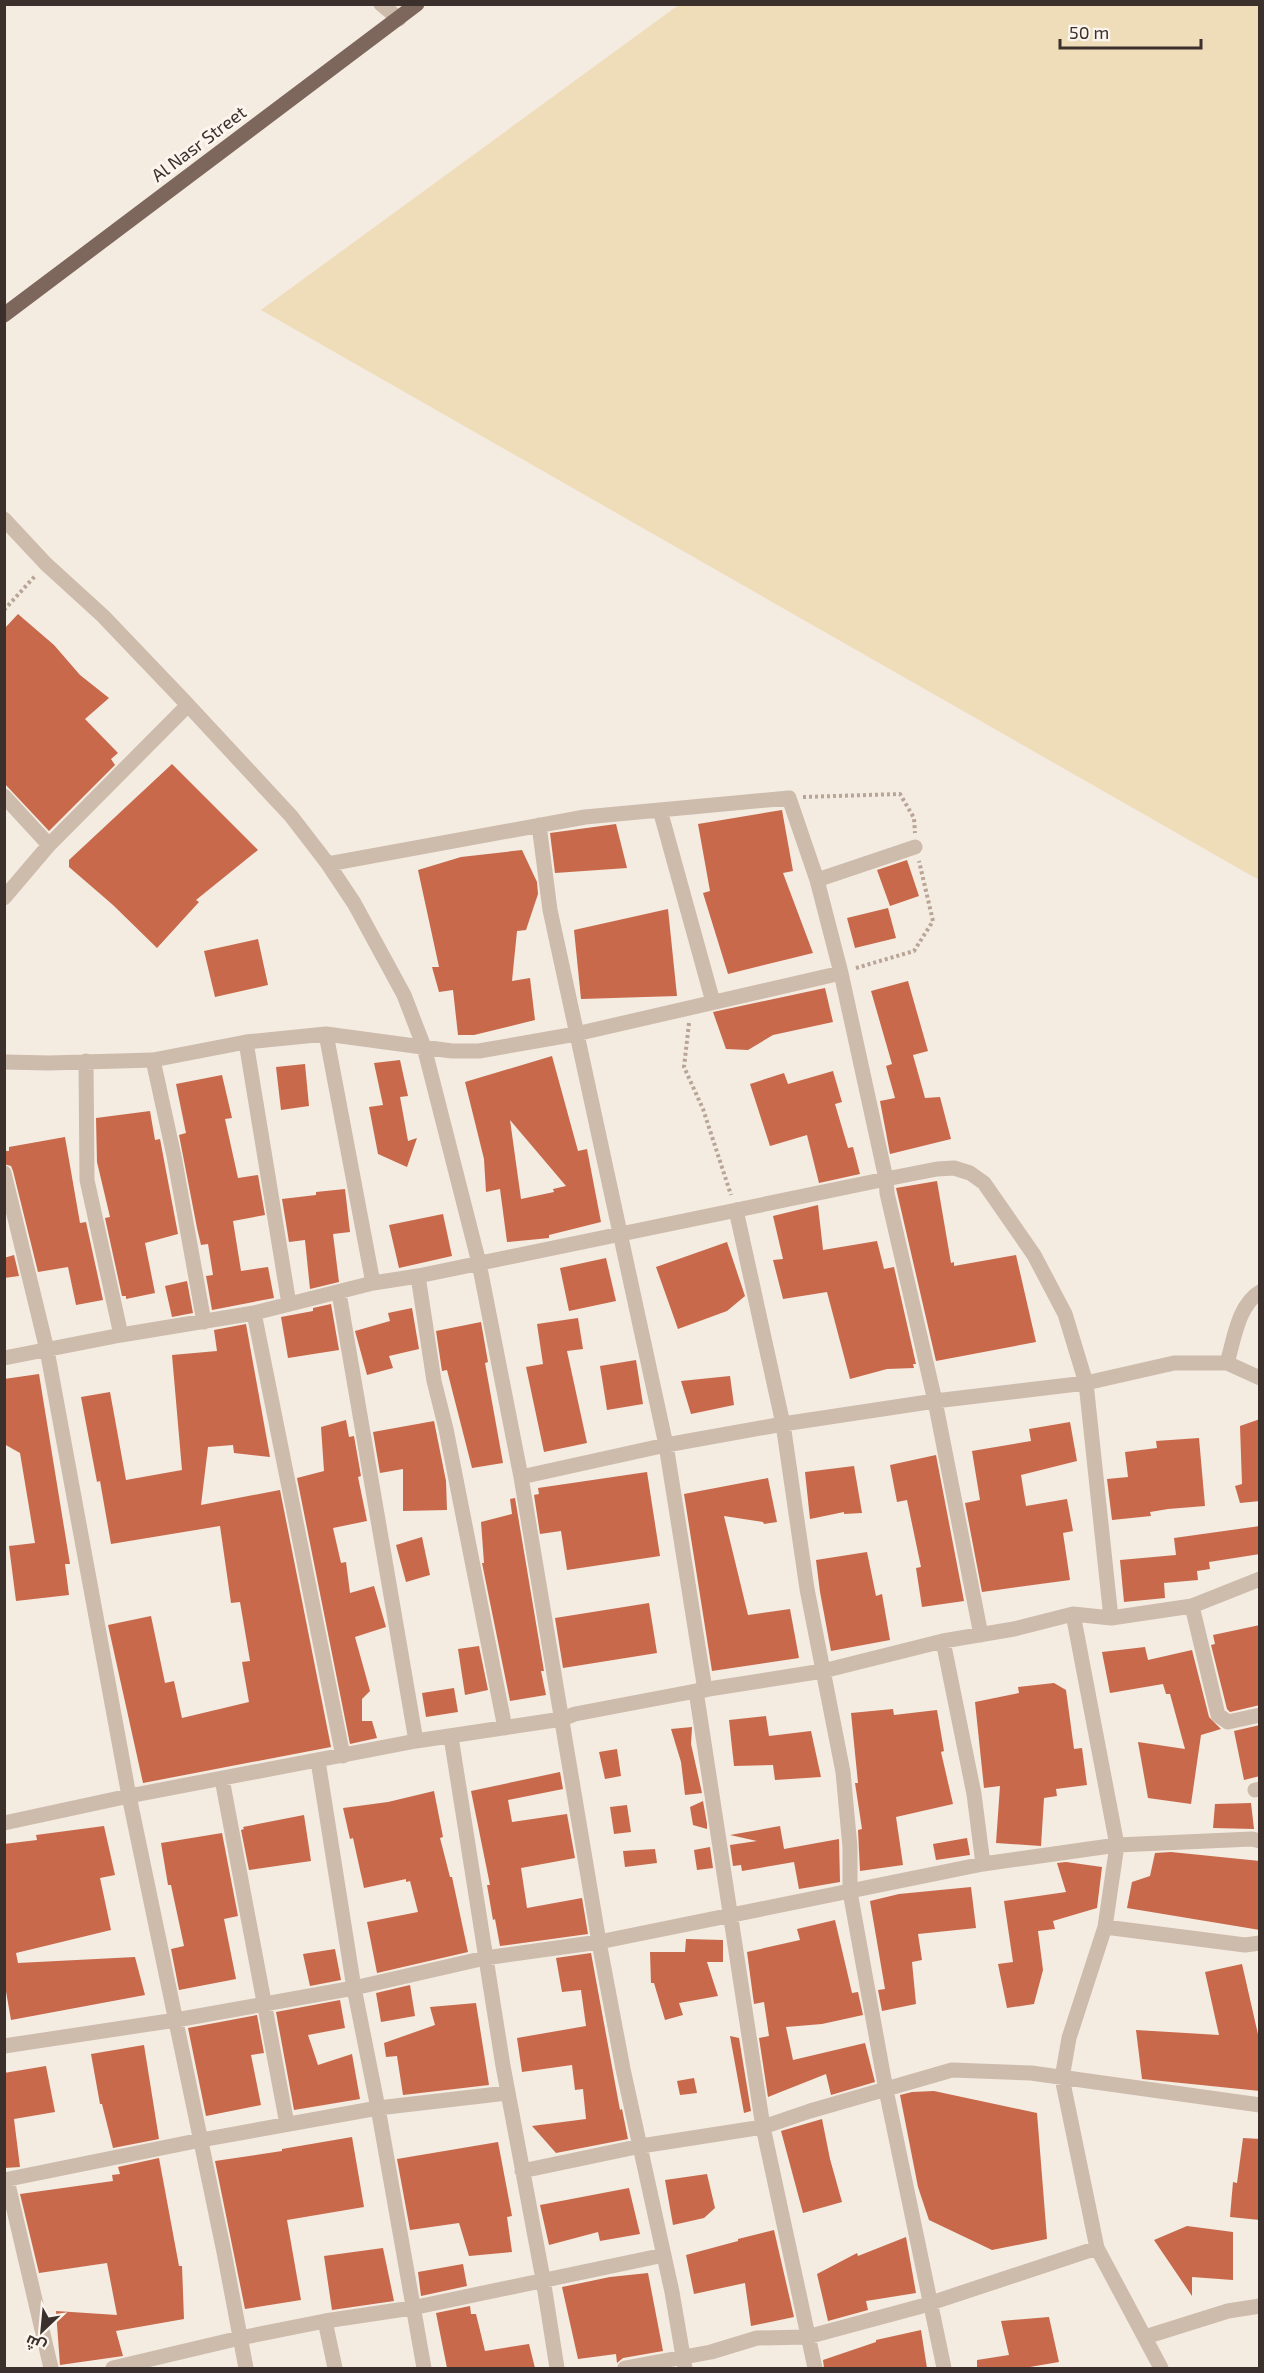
<svg xmlns="http://www.w3.org/2000/svg" width="1264" height="2373" font-family="'Exo 2',Cairo,sans-serif">
  <style>
    .sand { fill: #efdcb8 }
    .building { fill: #c8694b; fill-rule: evenodd }
    .lines { fill: none; stroke-linecap: round; stroke-linejoin: round }
    .path { stroke: #b9a596; stroke-width: 4; stroke-dasharray: 3 3; stroke-linecap: butt }
    .minor { stroke: #cdbbac; stroke-width: 15 }
    .major { stroke: #7d675c; stroke-width: 15 }
    .labels { text-anchor: middle; stroke-width: 6; stroke-linejoin: round; paint-order: stroke }
    .street-label { font-size: 18px; fill: #3b302b; stroke: #fbf5ee }
  </style>
  <rect width="100%" height="100%" fill="#f4ebe1"/>
  <!-- sand -->
  <path class="sand" d="M680 4 1259 5V880L261 310Z"/>
  <!-- building -->
  <path class="building" d="M18 614 54 645 80 675 109 698 85 719 118 753 111 759 115 765 49 831 4 783V629Z
    M172 764 258 850 196 900 199 902 157 948 113 905 69 867V860Z
    M782 810 793 871 783 873 813 953 728 974 703 893 710 891 698 824Z
    M616 824 627 868 555 873 550 833Z
    M522 850 537 882 538 894 526 930 517 931 512 981 530 978 535 1020 474 1035H458L453 990 439 992 432 967H439L418 870 461 857Z
    M907 860 919 896 890 906 877 870Z
    M888 908 896 938 855 948 847 918Z
    M668 909 677 996 581 999 574 930Z
    M258 939 268 985 215 997 204 951Z
    M908 981 928 1051 913 1055 925 1098 940 1097 951 1139 890 1154 880 1101 895 1098 886 1066 892 1064 871 991Z
    M825 988 833 1022 773 1035 748 1050 726 1049 713 1012Z
    M552 1056 578 1151 587 1149 601 1222 549 1235V1238L507 1242 500 1189 486 1192 484 1159 465 1082ZM510 1120 566 1186 553 1189 554 1192 521 1199Z
    M400 1060 408 1096 400 1097 408 1141 417 1138 407 1167 378 1154 369 1107 383 1105 374 1063Z
    M305 1064 309 1106 281 1110 276 1067Z
    M833 1071 842 1102 835 1104 848 1148 853 1147 860 1174 819 1183 807 1135 770 1146 750 1084 784 1073 788 1084Z
    M222 1075 232 1118 225 1119 238 1178 258 1175 265 1215 233 1221 241 1271 268 1267 274 1298 212 1310 206 1276 213 1275 208 1244 201 1245 197 1228 179 1135 186 1133 176 1084Z
    M150 1111 155 1140 160 1139 178 1234 145 1243 155 1293 126 1299V1296H122L105 1218 110 1217 97 1162 96 1118Z
    M65 1137 80 1223 86 1222 103 1300 76 1305 68 1267 38 1272 13 1171 11 1166 4 1164V1151H9V1147Z
    M937 1181 951 1263 954 1262V1266L1016 1255 1036 1342 936 1361 896 1188Z
    M345 1189 350 1232 333 1234 339 1282 310 1289 305 1240 289 1242 282 1199 316 1195V1192Z
    M818 1205 823 1250 877 1241 884 1269 894 1267 916 1364H913L914 1368 887 1369 850 1379 827 1292 783 1299 773 1260 783 1259 773 1216Z
    M443 1214 452 1256 399 1268 389 1225Z
    M727 1242 745 1296 727 1311 678 1329 656 1267Z
    M14 1255 19 1276 4 1278V1258Z
    M606 1258 616 1301 569 1311 560 1268Z
    M187 1281 193 1313 172 1317 165 1286Z
    M331 1304 339 1350 288 1358 281 1317 313 1311V1308Z
    M412 1308 419 1349 389 1356 393 1368 367 1375 355 1331 390 1321 388 1313Z
    M578 1318 583 1349 567 1351 587 1443 544 1452 526 1367 543 1364 537 1324Z
    M481 1322 488 1362 485 1363 503 1463 472 1468 447 1370 442 1371 436 1331Z
    M246 1324 270 1457 234 1453 233 1445 208 1447 201 1505 280 1490 331 1747 143 1783 108 1625 151 1616 165 1683 174 1681 182 1718 249 1702 242 1662 250 1661 240 1602 231 1603 220 1526 111 1544 100 1481 97 1482 81 1397 110 1392 126 1480 182 1470 172 1355 217 1351 214 1330Z
    M636 1360 643 1404 607 1410 600 1366Z
    M39 1374 70 1564H65L69 1595 16 1601 9 1546 35 1543 20 1453 4 1444V1379Z
    M730 1376 734 1405 691 1414 681 1381Z
    M1260 1419V1501L1240 1503 1235 1486 1242 1484 1240 1426Z
    M346 1420 349 1437 354 1436 361 1476 358 1477 367 1521 333 1528 341 1563 346 1562 350 1593 374 1586 386 1627 355 1637 370 1691 362 1699V1721H372L377 1738 350 1744 297 1478 324 1471 321 1427Z
    M434 1421 446 1481 447 1510 403 1511V1469L380 1473 373 1432Z
    M1070 1422 1077 1461 1021 1475 1026 1506 1067 1499 1073 1531 1063 1533 1070 1580 982 1592 965 1503 980 1500 972 1451 1031 1441 1029 1429Z
    M1199 1438 1205 1506 1168 1509 1150 1512 1151 1516 1112 1520 1107 1479 1128 1477 1125 1452 1157 1448 1156 1441Z
    M936 1455 964 1601 922 1607 916 1568 921 1567 907 1500 897 1502 890 1465Z
    M854 1466 862 1513 844 1514V1512L810 1519 805 1472Z
    M647 1472 660 1556 567 1570 561 1531 540 1534 534 1495 539 1494 538 1488Z
    M768 1478 777 1522 764 1524 763 1522 724 1516 748 1615 790 1609 799 1658 712 1671 684 1494Z
    M515 1498 544 1671H541L546 1695 510 1701 482 1563H484L481 1522 512 1514 510 1499Z
    M1260 1526V1554L1209 1562 1210 1569 1197 1571 1198 1580 1164 1583 1165 1598 1124 1602 1120 1560 1176 1555 1174 1538Z
    M422 1537 430 1575 406 1582 396 1545Z
    M867 1552 876 1596 882 1594 890 1640 831 1651 820 1592 816 1560Z
    M649 1603 657 1653 563 1668 555 1618Z
    M1260 1625V1705L1230 1712 1227 1709 1211 1645 1215 1644 1213 1635Z
    M479 1646 488 1690 465 1695 458 1649Z
    M1145 1647 1148 1660 1192 1650 1209 1717 1221 1729 1201 1735 1191 1804 1148 1798 1138 1742 1185 1749 1170 1694H1166L1163 1684 1110 1693 1102 1652Z
    M1054 1683 1066 1690 1074 1749 1082 1748 1087 1785 1056 1789 1057 1796 1044 1798 1041 1846 996 1843 1000 1786 984 1788 975 1702 1019 1693 1018 1687Z
    M454 1688 458 1712 426 1717 422 1693Z
    M893 1709 894 1715 937 1710 944 1751 941 1752 953 1804 896 1817 903 1865 860 1871 858 1830 862 1829 855 1783H858L851 1713Z
    M766 1716 769 1736 811 1731 821 1777 775 1780 773 1765 734 1766 729 1720Z
    M1260 1725V1776L1244 1780 1234 1731Z
    M692 1727 691 1744 702 1793 685 1795 681 1762 671 1729Z
    M617 1749 621 1776 605 1779 599 1752Z
    M560 1772 563 1789 508 1800 512 1822 567 1814 575 1858 521 1868 527 1908 582 1898 588 1934 500 1946 495 1919 493 1920 487 1885H490L471 1791Z
    M434 1791 443 1837 440 1838 450 1877H452L468 1952 377 1973 367 1922 418 1912 410 1881 406 1882V1879L364 1888 353 1838 350 1839 343 1808 388 1802Z
    M703 1801 707 1824V1829L693 1825 690 1807Z
    M1251 1803 1254 1829 1213 1828 1215 1804Z
    M627 1805 631 1832 614 1834 610 1807Z
    M304 1815 311 1861 249 1870 241 1830 244 1829 243 1827Z
    M104 1826 115 1875 100 1878 111 1930 16 1953 18 1963 135 1957 145 1995 11 2020 4 1980V1844L37 1840 36 1835Z
    M780 1826 784 1849 839 1839 840 1882 799 1889 794 1862 742 1871 741 1865 733 1866 730 1845 757 1841 730 1835Z
    M222 1833 238 1916 224 1919 236 1979 179 1990 171 1949 184 1946 171 1885H168L161 1843Z
    M967 1838 970 1855 936 1860 933 1844Z
    M710 1847 713 1868 697 1870 694 1850Z
    M655 1849 657 1863 625 1867 623 1851Z
    M1171 1852 1260 1861V1930L1127 1908 1132 1882 1150 1876 1155 1853Z
    M1066 1862 1102 1867 1097 1908 1053 1921 1055 1929 1038 1931 1043 1970 1034 2004 1007 2008 998 1964 1013 1962 1004 1901 1066 1892 1057 1863Z
    M971 1887 976 1928 918 1934 922 1960 912 1962 916 2004 882 2011 878 1990 885 1989 870 1901 899 1894Z
    M835 1920 852 1993 858 1992 863 2015 822 2024 786 2027 793 2060 865 2043 875 2082 831 2095 826 2074 768 2097 759 2038 769 2036 764 2002 754 2004 747 1952 800 1940 797 1929Z
    M686 1939 723 1940V1962H707L718 1996 679 2003 683 2015 665 2020 654 1983H651L650 1952H685Z
    M335 1949 341 1980 310 1986 303 1954Z
    M591 1953 620 2110 622 2109 628 2139 556 2153 532 2126 586 2119 583 2089 575 2090 572 2065 522 2072 517 2038 586 2026 581 1990 562 1992 556 1958Z
    M1242 1964 1260 2043V2091L1142 2079 1136 2030 1219 2035 1205 1972Z
    M410 1985 415 2016 381 2022 376 1993Z
    M340 2000 345 2028 308 2035 318 2065 352 2054 360 2099 294 2110 276 2012Z
    M476 2003 489 2085 403 2095 397 2056 386 2057 384 2043 435 2025 430 2007Z
    M257 2015 264 2053 251 2055 261 2105 206 2116 188 2028Z
    M730 2036 739 2038 751 2111 744 2113Z
    M144 2045 159 2139 113 2148 102 2104H100L91 2054Z
    M46 2066 55 2112 14 2119 20 2167 4 2168V2073Z
    M694 2078 697 2093 680 2095 677 2081Z
    M934 2091 1037 2113 1047 2239 992 2250 929 2220 918 2187 900 2095 912 2092Z
    M822 2119 830 2159 842 2202 803 2213 781 2131Z
    M352 2137 364 2207 287 2220 301 2300 245 2309 215 2161 282 2151V2149Z
    M1243 2138 1260 2139V2220L1230 2217 1233 2182 1237 2183Z
    M498 2142 512 2216 507 2217 512 2252 469 2256 459 2223 410 2230 397 2159Z
    M159 2158 179 2266H182L184 2319 116 2331 123 2356 60 2365 56 2311 117 2315 107 2263 39 2273 20 2194 113 2181 112 2175 120 2174 118 2167Z
    M707 2174 715 2208 704 2218 673 2225 665 2180Z
    M629 2188 640 2234 600 2241 598 2232 549 2245 540 2205Z
    M1187 2226 1233 2232V2280L1192 2277V2296L1154 2240Z
    M774 2230 794 2317 751 2326 745 2283 694 2294 686 2255 738 2241V2239Z
    M906 2237 916 2293 866 2301 868 2310 828 2321 817 2274 857 2253 858 2256Z
    M383 2248 394 2301 332 2310 324 2256Z
    M463 2264 467 2286 421 2296 418 2272Z
    M648 2273 663 2351 623 2358 617 2363 616 2354 578 2359 562 2287 610 2277Z
    M470 2306 471 2314H476L485 2351 529 2344 535 2368H447L436 2313Z
    M1049 2317 1059 2362 1024 2368H977V2360L1009 2355 1001 2321Z
    M921 2330 927 2368H824L823 2360 876 2342V2340Z"/>
  <g class="lines">
    <!-- path -->
    <path class="path" d="M4 610 36 575
      M803 797 900 794 914 818 915 833
      M856 968 914 951 933 921 919 861
      M689 1023 684 1067 703 1109 731 1195"/>
    <!-- minor -->
    <path class="minor" d="M381 4 399 19
      M4 519 46 564 103 616 188 705 49 845
      M188 705 291 816 328 864 354 903 404 995 424 1047 479 1263 521 1477 599 1942 623 2069 672 2292 685 2368
      M4 796 49 845 4 898
      M660 810 713 1002
      M539 825 550 910 666 1445 705 1690
      M328 864 585 817 789 798 817 880 841 973 886 1179 887 1193 935 1401 981 1635
      M817 880 915 847
      M326 1034 373 1283
      M246 1042 326 1034 452 1051H479L576 1034 841 973
      M153 1060 174 1156 204 1322
      M86 1061 87 1180 121 1335
      M4 1062 49 1063 153 1060 246 1042 289 1304
      M4 1173 47 1350 129 1796 224 2252 246 2368
      M736 1210 783 1424 807 1589 843 1772 850 1847V1892L886 2090 944 2368
      M418 1276 434 1381 446 1429 505 1728
      M339 1293 416 1741
      M254 1313 343 1756
      M4 1358 121 1335 254 1313 373 1283 418 1276 886 1179 937 1169 954 1168 970 1173 984 1183 1034 1255 1065 1314 1086 1383 1111 1618
      M1227 1363C1234 1340 1238 1305 1260 1292
      M521 1477 666 1445 783 1424 935 1401 1086 1383 1174 1363H1227L1260 1378
      M1192 1606 1218 1715 1228 1722 1260 1715
      M1073 1614 1111 1618 1192 1606 1260 1579
      M943 1641 974 1794 983 1864
      M696 1691 763 2127 815 2368
      M451 1737 503 2066 543 2279 557 2368
      M318 1761 354 1988 378 2108 507 2093
      M222 1779 287 2124
      M1255 1790 1260 1789
      M4 1823 129 1796 416 1741 562 1719 575 1714 696 1691 823 1671 943 1641 1014 1629 1073 1614 1117 1845 1105 1927 1069 2038 1062 2078 1097 2248 1161 2368
      M1105 1927 1245 1945 1260 1943
      M4 2046 176 2020 354 1988 485 1958 599 1942 983 1864 1117 1845 1252 1839 1260 1841
      M522 2171 641 2146 763 2127 810 2111 952 2070 1031 2073 1260 2105
      M4 2180 201 2140 378 2108 424 2368
      M7 2180 51 2368
      M325 2321 335 2368
      M1145 2337 1228 2311 1260 2306
      M113 2368 240 2338 325 2321 412 2308 664 2255
      M625 2368 711 2352 757 2338 807 2337 922 2306 1097 2248"/>
    <!-- major -->
    <path class="major" d="M4 315 417 4"/>
  </g>
  <g class="labels">
    <!-- street labels -->
    <g class="street-label">
      <text transform="translate(199 144) rotate(-37)" y="6">Al Nasr Street</text>
    </g>
  </g>
  <!-- border -->
  <rect width="1264" height="2373" fill="none" stroke="#3b302b" stroke-width="12"/>
  <!-- north arrow -->
  <g transform="translate(42 2331) rotate(206)" stroke="#fbf5ee" stroke-width="4.5" paint-order="stroke">
  <path d="M0-4.5L10 22L0 15L-10 22Z" fill="#3b302b"/>
  <text y="-9" font-size="16" font-weight="bold" text-anchor="middle" fill="#3b302b">ش</text>
  </g>
  <!-- scale -->
  <path d="M1060 39v9h141v-9" fill="none" stroke="#3b302b" stroke-width="3"/>
  <text x="1069" y="39" font-size="18" fill="#3b302b" stroke="#fbf5ee" stroke-width="4.5" paint-order="stroke">50 m</text>
</svg>
